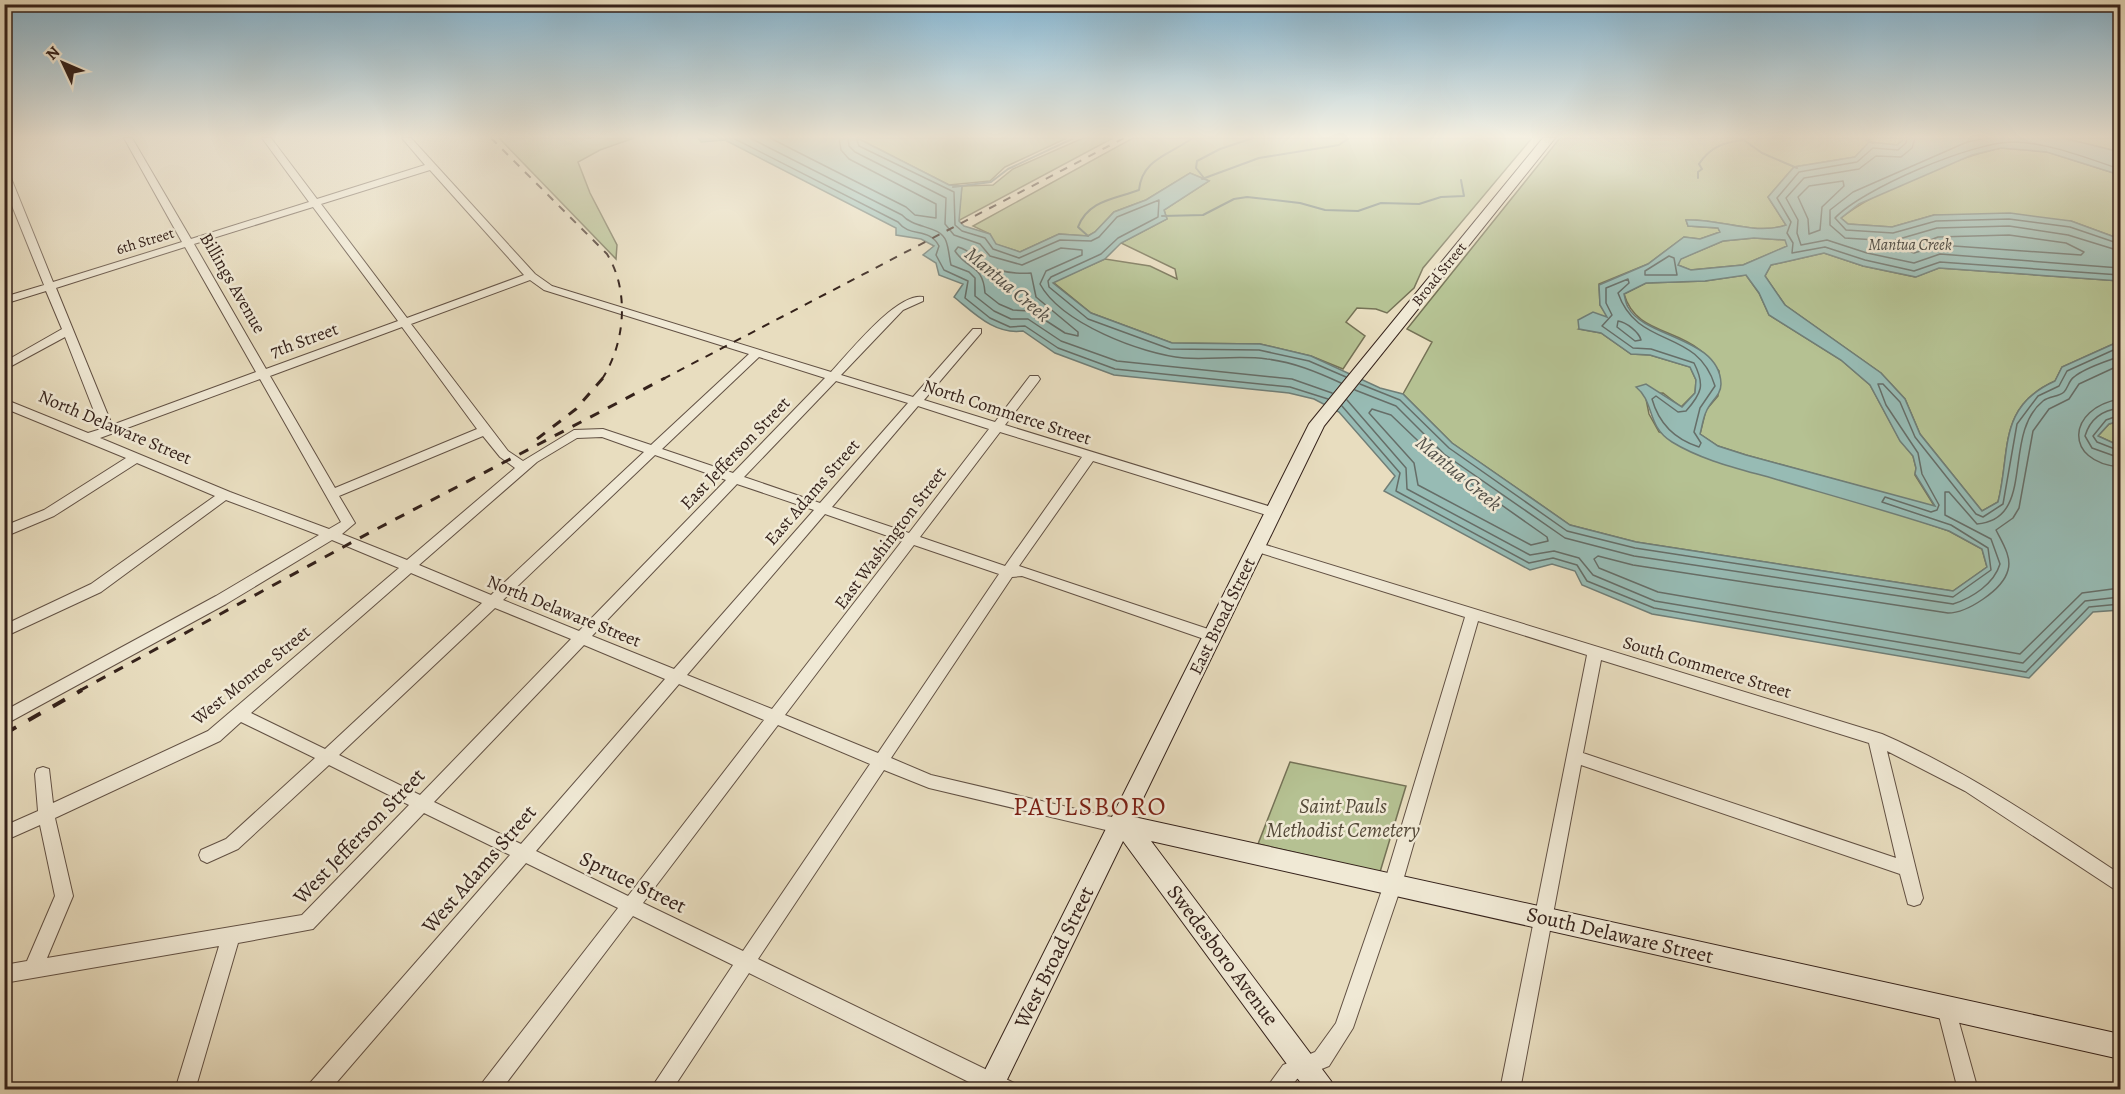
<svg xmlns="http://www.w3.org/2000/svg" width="2125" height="1094" font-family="Alegreya,serif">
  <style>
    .green { fill: #b5c192; stroke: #757256; stroke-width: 1.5 }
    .water { fill: #97bbb4; stroke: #707e77; stroke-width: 1.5; fill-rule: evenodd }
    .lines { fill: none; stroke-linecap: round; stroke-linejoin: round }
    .shore { stroke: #666e68; stroke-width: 1.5 }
    .stream { stroke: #707e77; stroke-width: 2 }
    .street-casing { stroke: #625144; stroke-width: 2 }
    .secondary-casing { stroke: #35221b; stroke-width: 2 }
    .street { fill: #f0e9d5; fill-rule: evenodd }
    .secondary { fill: #f0e9d5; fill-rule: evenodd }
    .rail-far2 { stroke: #35221b; stroke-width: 2; stroke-dasharray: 8 8; stroke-linecap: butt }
    .rail-far1 { stroke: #35221b; stroke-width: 3; stroke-dasharray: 10 10; stroke-linecap: butt }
    .rail { stroke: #35221b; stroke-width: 4; stroke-dasharray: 14 14; stroke-linecap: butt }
    .labels { text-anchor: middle; stroke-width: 5; stroke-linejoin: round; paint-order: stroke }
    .far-street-label { font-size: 15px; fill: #35221b; stroke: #f0e9d5 }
    .far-water-label { font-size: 16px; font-style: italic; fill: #525049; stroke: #f0e9d5 }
    .street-label { font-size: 18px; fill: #35221b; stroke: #f0e9d5 }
    .water-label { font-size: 20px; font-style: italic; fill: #525049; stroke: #f0e9d5 }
    .near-park-label { font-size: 21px; font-style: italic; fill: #554a39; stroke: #f0e9d5 }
    .near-street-label { font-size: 21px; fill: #35221b; stroke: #f0e9d5 }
    .near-quarter-label { font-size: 26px; letter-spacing: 1.5px; fill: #7a1f14; stroke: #f0e9d5 }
  </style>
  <rect width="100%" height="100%" fill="#e8ddbf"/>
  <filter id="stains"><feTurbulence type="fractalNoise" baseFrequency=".00333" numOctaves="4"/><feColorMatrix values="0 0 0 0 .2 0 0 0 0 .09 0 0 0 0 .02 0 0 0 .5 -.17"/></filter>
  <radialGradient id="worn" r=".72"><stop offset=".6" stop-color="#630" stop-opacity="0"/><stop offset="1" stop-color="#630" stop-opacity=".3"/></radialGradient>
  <!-- green -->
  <path class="green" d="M499 138H634L600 150 578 162 590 193 617 245 616 259Z
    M857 138H1067L1005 167 990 181 949 185Z
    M1083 138H1113L958 221 962 186 993 185 1013 169Z
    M1133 138H1532L1423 268 1414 288 1387 313 1376 309 1357 308 1346 322 1365 336 1343 369 1311 356 1260 344 1172 343 1091 313 1053 282 1105 259 1150 266 1177 279 1175 269 1121 243 1167 219 1164 210 1209 181 1190 173 1146 200 1114 212 1095 232 1088 236 1059 234 1020 252 995 244 990 234 973 226Z
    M1560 138H1905L1897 145 1869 142 1855 157 1794 167 1768 197 1786 225C1755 236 1719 218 1686 220L1688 226 1718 228 1720 232 1700 239 1684 237 1648 264 1599 284 1600 305 1608 317 1579 329 1601 333 1631 354 1650 355 1690 367 1696 380 1695 393 1681 407 1663 393 1645 394 1649 414 1659 432 1949 531 1982 549 1987 567 1953 591 1636 542 1570 525 1452 443 1403 394 1432 342 1407 329Z
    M2063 138H2120V152Z
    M2001 148 2047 152 2120 175V239L2071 221 1934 215 1892 227 1848 224 1841 218C1876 190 1956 158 2001 148Z
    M1754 238 1785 240 1788 246 1743 265 1690 270 1678 265 1680 259 1723 241Z
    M1824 253 1863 266 1915 277 1939 268 2120 281V341L2062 367 2055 381C1997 407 2011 451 1998 502L1982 511 1920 434 1905 399 1881 373 1785 305 1765 276 1771 265Z
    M1746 275 1759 293 1769 315 1841 360 1870 385 1900 440 1913 456 1916 468 1915 475 1935 507 1746 455 1718 446 1700 434 1706 410 1718 396 1719 371C1713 364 1707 355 1700 350 1673 328 1635 332 1624 294L1646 283 1705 281Z
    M2120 421V446L2098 436 2109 424Z
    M1290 762 1406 786 1380 872 1258 844Z"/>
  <!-- water -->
  <path class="water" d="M698 138H857L949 185 962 186 959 221 964 226 990 234 996 244 1020 252 1059 234 1088 236 1095 232 1114 212 1146 200 1190 173 1209 181 1164 210 1167 219 1121 243 1105 259 1053 283 1091 313 1172 343 1260 344 1311 356 1380 388 1403 394 1452 443 1570 525 1636 542 1953 591 1987 567 1982 549 1949 531C1891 512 1833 496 1775 479 1740 469 1703 461 1672 442 1646 426 1655 402 1636 387L1646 384 1682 407 1695 393 1696 380 1690 367 1650 355 1631 354 1601 333 1579 329 1578 320 1593 312 1607 317 1600 305 1599 285 1648 264 1684 237 1700 239 1720 232 1718 228 1688 226 1686 220C1719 218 1755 236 1786 225L1768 197 1794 167 1855 157 1869 142 1897 145 1905 138H2063L2120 152V175L2047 152 2001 148 1972 155 1859 204 1841 218 1848 224 1892 227 1934 215 2010 213 2071 221 2120 239V281L1939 268 1916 277 1863 266 1824 253 1771 265 1765 276 1785 305 1881 373 1905 399 1920 434 1982 511 1998 502C2011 451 1997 407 2055 381L2062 367 2120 341V421L2109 424 2098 436 2120 446V610L2093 612 2029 678 1652 614 1582 585 1575 571 1552 564 1530 570 1384 491 1395 476 1339 412 1314 399 1289 393 1114 375 1055 353 1023 331C995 335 975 314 954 297L963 284 939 275 936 263 923 255 934 246 921 239 896 235V228L725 140 701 142ZM1754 238 1785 240 1787 246 1743 265 1691 270 1678 265 1681 259 1723 241ZM1746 275 1759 293 1769 315 1841 360 1870 385 1900 441 1913 456 1916 468 1915 474 1935 506 1746 455 1718 446 1700 434C1702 427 1703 418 1706 412 1710 401 1721 396 1721 384 1720 337 1644 338 1628 307 1626 304 1625 298 1624 294L1646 283 1705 281Z"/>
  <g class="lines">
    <!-- shore -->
    <path class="shore" d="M733 138 898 222C910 238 929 227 939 246L936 255 944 270 968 281 965 298 990 318 1010 327 1025 326 1058 348 1115 369 1290 387 1328 399
      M750 138 902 215C914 229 940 225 946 241 949 249 949 257 951 265L969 272 975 278V296L994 311 1011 319H1028L1061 341 1117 361 1292 379 1332 393
      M770 138 906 207 915 215 936 218V204L849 159 841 150 839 138
      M848 138 849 146 855 152 946 198 945 224 954 235 980 244 990 256 1022 265 1061 248 1082 250V255L1046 271 1040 284C1061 323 1141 354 1184 358 1211 360 1239 355 1267 359 1293 362 1317 372 1341 383
      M856 138 859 146 954 192 955 225 962 231 985 238 993 249 1019 258 1060 240 1091 241 1099 237 1117 217 1159 200 1158 217 1118 238 1101 254 1051 277 1048 281 1049 287 1088 319 1170 349 1259 350 1309 361 1346 377
      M1907 138 1906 143 1898 150 1873 148 1857 162 1799 172 1777 198 1791 222 1787 233 1793 243 1792 253 1825 247 1865 260 1914 271 1940 262 2120 275
      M1915 138 1912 148 1901 157 1876 156 1859 169 1804 178 1786 198 1798 220 1797 233 1801 245 1827 240 1867 253 1914 263 1940 254 2120 268
      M1986 138 1967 142 1853 192 1830 210V225L1845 238 1892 241 1937 228 2009 226 2068 235 2120 251
      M2120 169C2086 158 2050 143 2014 142 1974 141 1862 189 1835 218L1846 230 1893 233 1936 221 2009 219 2070 227 2120 244
      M1843 181 1844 186 1822 207 1820 230 1809 234 1808 219 1798 197 1809 186Z
      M2009 235 2066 243 2084 252 2081 255 1940 245 1914 253 1905 250 1938 237Z
      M958 247C970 250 973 257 983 263 997 272 1015 274 1031 273L1036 297 1078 332V336L1065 333 1031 311 1013 310 999 304 985 293C983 264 968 271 955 251Z
      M1669 256 1674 258 1677 275H1645V271Z
      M1628 279 1629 283 1618 293C1638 350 1697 327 1715 386L1700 408 1694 432 1701 443 1699 447C1674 439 1659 424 1652 399L1656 396 1678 412 1686 411C1702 393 1705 385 1694 363L1651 349 1633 348 1602 326 1612 315 1606 303V288Z
      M1618 321C1626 322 1639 332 1641 340L1635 341 1617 327Z
      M2120 365 2079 384 2069 399 2049 409 2033 431 2019 508 2013 518 1996 530C2002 542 2012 557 2008 570 2003 590 1967 613 1948 613L1633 565 1598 556 1594 559 1599 568 1658 592 2020 654 2082 593 2120 588
      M1360 384 1400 400 1449 448 1567 531 1635 548 1953 597 1991 570 1988 548 1951 525 1882 502 1885 497 1931 512 1937 510 1939 505 1922 474 1918 453 1886 405 1878 384H1883L1900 402 1915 437 1976 514 1983 517 2003 504 2017 424 2038 396 2059 386 2067 371 2120 347
      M1355 390 1396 406 1444 454 1565 538 1634 556 1953 604C1972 598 1994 584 2000 564L1991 539 1945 515V492H1949L1977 524C2037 519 2001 435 2043 401 2049 396 2059 397 2064 392 2068 388 2069 380 2074 377 2086 367 2106 362 2120 356
      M2120 399C2067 408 2063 462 2120 467
      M1347 400 1406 468 1407 489 1530 555 1554 551 1579 558 1593 575 1655 601 2023 663 2085 601 2120 597
      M1342 406 1400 473 1396 491 1529 563 1553 558 1577 565 1587 581 1654 608 2026 672 2089 607 2120 604
      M2120 408C2103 410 2090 419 2085 436L2092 448 2120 458
      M1372 409 1391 415 1439 461 1547 537 1548 541 1531 545 1418 485 1414 463 1369 413Z
      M2120 415 2106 420 2093 436 2097 442 2120 451"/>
    <!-- stream -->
    <path class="stream" d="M1741 138 1762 153 1797 168
      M1873 143 1866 140 1875 138
      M1204 178 1196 168 1197 161 1220 149 1253 138
      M1698 178V172L1702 169 1699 164C1710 147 1724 142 1744 140
      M1202 179 1259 158 1339 145 1349 138
      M953 187 991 182 1008 169 1074 138
      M1162 216 1203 215 1234 199 1247 197 1300 203 1325 210 1358 211 1381 203 1419 204 1441 197 1464 196 1461 180
      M1088 236 1078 227C1088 200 1115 199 1139 190 1142 159 1169 155 1191 139"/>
    <defs>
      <path id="street" d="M124 138H132L191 239 309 202 262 138H271L317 199 425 165 402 138H411L535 274 552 286 831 372C849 353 897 292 923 297V301L903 310 841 375 913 397 973 329H981V333L924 400 995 422 1030 376H1038L1040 379 1038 382 1005 425 1278 509 1280 512 1278 515 1273 517 1093 461 1019 566 1217 632 1219 636 1217 640H1207L1022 576 1012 577 891 758 931 775 1106 816 1125 819 1127 824 1125 829 1119 831 1106 830 929 788 884 770 758 959 1014 1083 1017 1090H985L749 973 672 1090H650L733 965 633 916 501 1090H479L482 1083 618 908 526 863 330 1090H307L310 1083 510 855 424 813 313 929 238 943 195 1090H175L219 946 4 983V965L27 961 55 896 40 825 4 841V826L38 811 35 774 37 769 43 767 49 769 53 803 208 731 399 568 332 540 226 604 4 725V711L216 596 319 535 226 500 101 592 4 637V625L91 584 215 496 137 463 54 516 4 537V526L44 510 126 458 4 408V399L88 433 101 429 65 337 4 370V362L62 329 46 291 4 304V297L44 285 4 186V170L9 173 53 282 182 242ZM430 170 524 275 407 318 321 204ZM313 207 398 321 266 369 194 244ZM185 247 256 372 112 425 56 288ZM530 280 544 290 749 354 651 445 603 429 574 430 523 461 508 451 411 324ZM402 327 477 429 335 488 270 376ZM759 357 825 378 733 473 662 449ZM260 379 341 522 329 529 230 492 100 438ZM836 381 908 403 820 503 744 477ZM918 406 989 429 909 533 832 507ZM1000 432 1082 457 1005 566 920 537ZM483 436 500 457 515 468 407 560 342 534 355 523 339 496ZM602 437 644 452 491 595 419 565 537 462 577 438ZM655 455 726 480 579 631 503 600ZM737 484 814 510 674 669 592 636ZM825 514 902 541 772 709 687 675ZM914 545 999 574 878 753 785 715ZM411 573 482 603 325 749 251 713ZM495 608 571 639 420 795 339 755ZM584 645 665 679 521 844 434 802ZM679 684 764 720 628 896 536 851ZM241 722 315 758 226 839 201 850 199 855 201 860 207 863 238 849 329 765 409 805 302 915 47 958 73 896 55 818 220 741ZM778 725 870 764 743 951 643 903Z
        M1256 542 1882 734C1967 771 2043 823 2120 874V891L2114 889 1965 791 1887 751 1923 898 1920 904 1914 906 1908 904 1900 874 1581 765 1520 1090H1500L1587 655 1478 621 1402 884 1353 1028 1329 1066 1297 1079 1288 1090H1265L1283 1065 1315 1052 1336 1023 1384 884 1465 617 1251 550 1249 547ZM1601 660 1869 743 1896 858 1583 753Z
        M1946 999 1953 1002 1955 1008 1978 1090H1958L1937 1008 1939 1002Z"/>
      <path id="secondary" d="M1543 138H1555L1324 426 1134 817 2120 1034V1059L1151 841 1331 1081 1335 1090H1306L1123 841 1002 1090H975L1309 424Z"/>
    </defs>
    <!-- street casing -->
    <use href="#street" class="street-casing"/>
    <!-- secondary casing -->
    <use href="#secondary" class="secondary-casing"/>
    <!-- street -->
    <use href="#street" class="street"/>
    <!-- secondary -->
    <use href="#secondary" class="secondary"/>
    <!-- rail-far2 -->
    <path class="rail-far2" d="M491 138 607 254C630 291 625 344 602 379
      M663 379 1124 138"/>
    <!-- rail-far1 -->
    <path class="rail-far1" d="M537 439 576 409 603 378
      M79 691 369 533 665 378"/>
    <!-- rail -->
    <path class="rail" d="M4 734 82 690"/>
  </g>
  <!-- sky -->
  <linearGradient id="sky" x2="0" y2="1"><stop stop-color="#87b7d3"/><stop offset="0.47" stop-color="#f5f0e2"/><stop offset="1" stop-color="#f5f0e2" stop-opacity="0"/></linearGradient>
  <rect width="2125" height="291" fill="url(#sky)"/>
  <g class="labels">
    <!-- far-street labels -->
    <g class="far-street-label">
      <text transform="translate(145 241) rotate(-17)" y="5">6th Street</text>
      <text transform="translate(1439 274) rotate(-51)" y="5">Broad Street</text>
    </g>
    <!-- far-water labels -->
    <g class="far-water-label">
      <text x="1910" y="250">Mantua Creek</text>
    </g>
    <!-- street labels -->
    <g class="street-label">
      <text transform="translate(233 283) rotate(60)" y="6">Billings Avenue</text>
      <text transform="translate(304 340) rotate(-20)" y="6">7th Street</text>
      <text transform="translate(1007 412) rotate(18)" y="6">North Commerce Street</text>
      <text transform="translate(115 427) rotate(23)" y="6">North Delaware Street</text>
      <text transform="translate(735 453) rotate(-46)" y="6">East Jefferson Street</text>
      <text transform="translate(812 492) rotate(-49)" y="6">East Adams Street</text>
      <text transform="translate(890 538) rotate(-53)" y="6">East Washington Street</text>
      <text transform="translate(564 611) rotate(22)" y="6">North Delaware Street</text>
      <text transform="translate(1222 616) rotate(-64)" y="6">East Broad Street</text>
      <text transform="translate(1707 667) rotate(17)" y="6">South Commerce Street</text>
      <text transform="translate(251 675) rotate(-39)" y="6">West Monroe Street</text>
    </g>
    <!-- water labels -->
    <g class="water-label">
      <text transform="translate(1008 284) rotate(40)" y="7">Mantua Creek</text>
      <text transform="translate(1459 473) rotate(40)" y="7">Mantua Creek</text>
    </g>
    <!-- near-park labels -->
    <g class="near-park-label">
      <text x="1343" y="813">Saint Pauls<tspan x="1343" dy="24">Methodist Cemetery</tspan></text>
    </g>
    <!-- near-street labels -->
    <g class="near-street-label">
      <text transform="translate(359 836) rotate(-46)" y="7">West Jefferson Street</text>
      <text transform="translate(479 869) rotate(-49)" y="7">West Adams Street</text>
      <text transform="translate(633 882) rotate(26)" y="7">Spruce Street</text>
      <text transform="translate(1620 935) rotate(13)" y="7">South Delaware Street</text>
      <text transform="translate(1223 955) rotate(53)" y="7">Swedesboro Avenue</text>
      <text transform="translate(1054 957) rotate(-64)" y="7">West Broad Street</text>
    </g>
    <!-- near-quarter labels -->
    <g class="near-quarter-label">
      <text x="1090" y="815">PAULSBORO</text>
    </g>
  </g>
  <!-- margin -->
  <rect width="2125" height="1094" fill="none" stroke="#e8ddbf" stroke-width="24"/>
  <rect x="6" y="6" width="2113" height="1082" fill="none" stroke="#35221b" stroke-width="3"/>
  <rect x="12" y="12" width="2101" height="1070" fill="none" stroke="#35221b" stroke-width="1.5"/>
  <!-- north arrow -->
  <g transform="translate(63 63) rotate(314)" stroke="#f0e9d5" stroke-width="4.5" paint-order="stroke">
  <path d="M0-4.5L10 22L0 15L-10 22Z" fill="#35221b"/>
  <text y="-9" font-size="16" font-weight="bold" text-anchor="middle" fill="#35221b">N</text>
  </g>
  <rect width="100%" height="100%" filter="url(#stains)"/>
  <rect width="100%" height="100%" fill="url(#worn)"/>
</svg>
